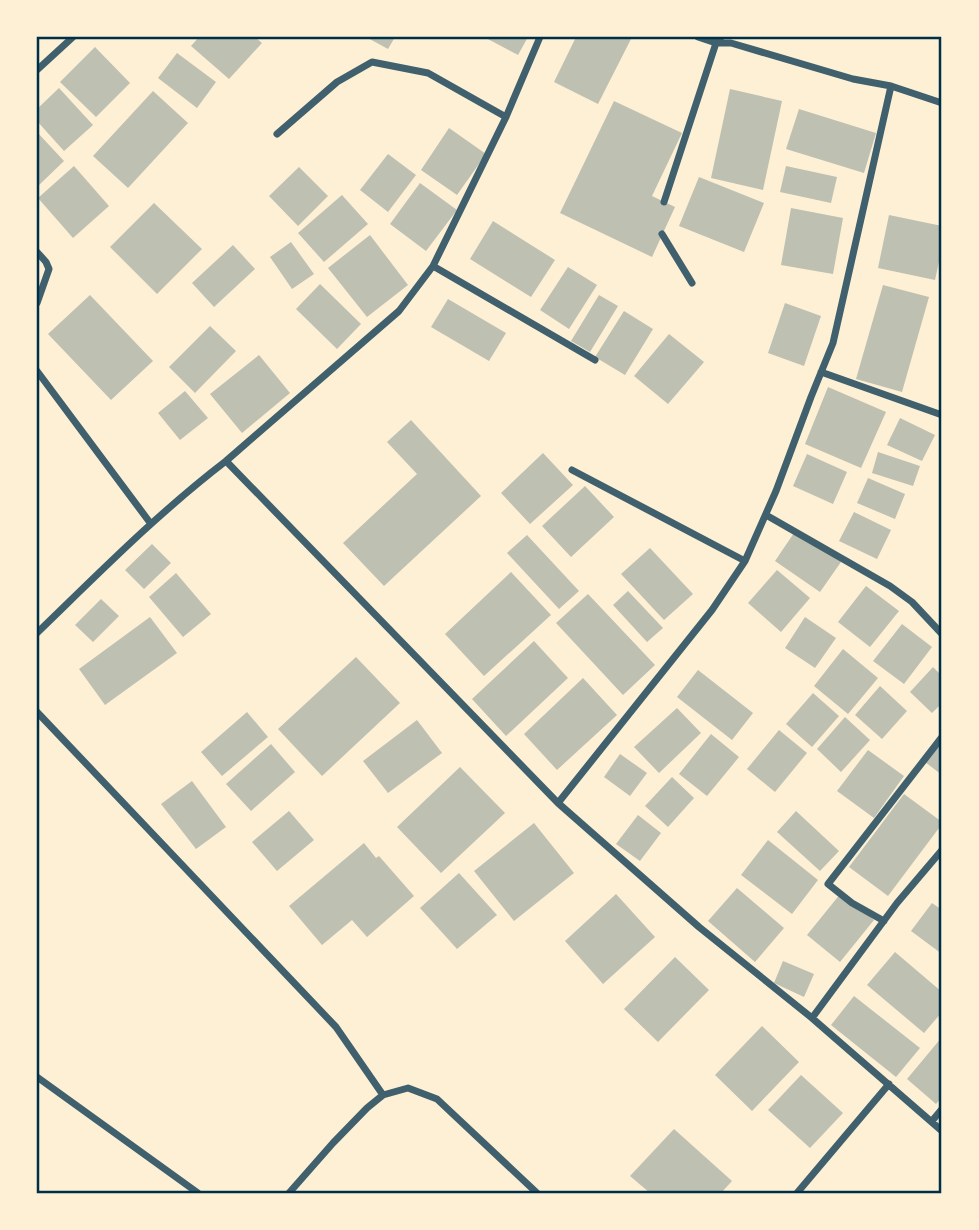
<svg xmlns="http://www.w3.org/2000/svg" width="979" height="1230" font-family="Manrope,sans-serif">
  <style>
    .building { fill: #bec0b2 }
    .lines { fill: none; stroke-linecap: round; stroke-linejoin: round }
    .minor { stroke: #3f606c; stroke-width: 7 }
    .neatline { fill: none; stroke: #003049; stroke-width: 2.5 }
  </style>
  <rect width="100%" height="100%" fill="#fdf0d5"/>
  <!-- building -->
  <path class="building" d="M199 37H255L262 43 229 79 191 46Z
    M366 37H395L388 49Z
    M484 37H528L518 55Z
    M576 37H625L631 39 598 104 554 82Z
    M95 47 130 83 96 117 60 82Z
    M177 53 216 82 197 108 158 78Z
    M59 88 93 125 64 151 37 121V109Z
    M730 89 782 101 763 190 711 178Z
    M153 91 188 123 128 188 93 156Z
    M614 101 682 133 652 196 675 207 652 257 560 213Z
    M799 109 876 133 864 173 786 149Z
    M449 128 486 154 457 195 421 170Z
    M37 132 64 161 37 187Z
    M388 154 416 175 388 212 360 190Z
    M74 166 109 206 73 238 38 198Z
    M786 166 837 177 831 203 780 192Z
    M299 167 328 196 298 226 269 196Z
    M699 177 764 203 744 252 679 226Z
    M420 183 457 210 426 251 390 224Z
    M342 195 368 224 324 262 298 233Z
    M154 203 202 249 157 294 110 247Z
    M791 208 843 218 833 274 781 265Z
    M889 215 942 226V248L935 280 878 268Z
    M493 221 555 260 531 297 470 259Z
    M370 235 408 285 367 317 328 268Z
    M291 242 314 274 292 289 270 257Z
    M233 245 255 269 214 307 192 283Z
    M568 267 597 285 569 329 540 310Z
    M320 284 361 324 337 349 296 309Z
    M883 285 929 297 902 392 856 379Z
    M90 295 153 361 111 400 48 334Z
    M599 295 618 306 590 352 571 341Z
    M448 299 506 333 489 361 431 327Z
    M785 303 821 316 804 366 768 353Z
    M624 311 653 329 625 375 595 357Z
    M210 326 236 351 195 393 169 367Z
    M669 334 704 362 668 404 634 376Z
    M259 355 290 393 242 433 210 394Z
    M828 387 886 412 861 468 805 444Z
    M185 391 208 418 180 440 158 413Z
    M900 418 935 435 922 461 887 445Z
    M411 420 481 496 384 586 343 543 417 474 387 442Z
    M878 452 920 466 913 486 872 473Z
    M543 453 573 485 530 524 501 493Z
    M807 454 847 472 833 504 793 486Z
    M868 478 905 494 895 519 857 503Z
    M585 486 614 517 571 557 542 526Z
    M854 512 891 530 877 559 839 541Z
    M796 530 841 562 820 592 775 561Z
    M527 535 579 591 559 609 507 553Z
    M152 544 171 563 144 589 125 570Z
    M650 548 693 594 664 620 621 574Z
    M777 570 810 598 781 632 748 603Z
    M511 572 551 615 484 676 445 634Z
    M176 573 211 614 183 637 149 597Z
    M866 586 899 611 870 647 838 622Z
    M628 591 663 628 647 642 613 605Z
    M588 594 655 665 623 695 556 623Z
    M101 599 119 616 93 642 75 625Z
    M150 617 177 653 105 705 79 669Z
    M805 617 836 638 815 668 785 648Z
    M902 624 932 647 904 684 873 661Z
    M534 641 568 678 506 736 472 699Z
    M843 649 878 678 848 714 814 686Z
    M356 657 400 703 322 776 278 729Z
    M933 667 942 676V703L932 713 910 692Z
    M698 670 753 713 732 740 677 697Z
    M583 678 617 715 557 770 524 734Z
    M880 686 907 711 882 739 855 715Z
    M813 693 839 716 812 747 786 724Z
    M677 708 701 733 659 773 634 747Z
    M247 712 268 737 222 776 201 752Z
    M845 717 870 740 841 772 817 749Z
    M417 720 442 753 388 793 363 761Z
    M779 730 807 753 775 792 747 769Z
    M711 734 739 757 707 796 679 774Z
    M942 740V775L925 762Z
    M271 744 295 772 251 811 226 784Z
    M868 750 904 776 874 818 837 791Z
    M620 754 647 773 630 796 604 777Z
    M460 767 505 813 441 873 397 827Z
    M672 777 694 798 668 827 645 806Z
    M192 781 226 827 196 849 161 804Z
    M904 794 942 822V824L888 896 849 867Z
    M289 811 314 840 277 871 252 842Z
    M796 811 839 851 820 871 777 832Z
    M638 815 661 833 640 861 616 844Z
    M534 823 574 873 514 921 474 871Z
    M768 840 818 880 792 914 741 875Z
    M364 843 376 858 379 856 414 896 367 937 352 920 322 945 289 906Z
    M459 873 497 915 457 949 420 908Z
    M737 888 784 928 755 962 708 921Z
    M841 893 874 920 840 962 807 935Z
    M616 894 655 937 603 984 565 941Z
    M932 903 942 910V954L911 931Z
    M895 952 942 992V1012L924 1033 867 985Z
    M675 957 709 990 658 1042 624 1009Z
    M783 961 814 974 804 997 774 983Z
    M854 996 920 1048 896 1077 831 1025Z
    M762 1026 799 1062 752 1111 715 1075Z
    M942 1037V1097L936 1104 907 1079Z
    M801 1075 843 1113 810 1148 768 1110Z
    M674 1129 732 1181 721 1193H650L630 1176Z"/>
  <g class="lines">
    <!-- minor -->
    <path class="minor" d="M540 37 506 117 433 266 595 360
      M698 37 716 43H731L853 79 891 86 942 103
      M37 70 73 37
      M277 134 337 82 372 62 428 73 506 117
      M664 202 716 43 721 37
      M662 234 692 283
      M37 252 46 262 49 269 37 303
      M37 371 151 524
      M821 372 942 415
      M226 461 399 311 433 266
      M572 470 745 561
      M766 515 890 586 912 602 942 634
      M37 633C98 574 158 513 226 461L558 803 699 927 812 1018 942 1131
      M37 712 336 1027 383 1095
      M558 803 712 610 745 561 776 491 811 397 833 343 891 86
      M884 921 852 903 828 884 942 737
      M812 1018 897 903 942 850
      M37 1077 198 1193
      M932 1121 942 1109
      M289 1193 333 1143 367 1108 383 1095 408 1088 437 1099 537 1193
      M797 1193 889 1084"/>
  </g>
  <!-- border -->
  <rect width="979" height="1230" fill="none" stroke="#fdf0d5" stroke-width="77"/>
  <rect x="38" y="38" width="902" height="1154" class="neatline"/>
</svg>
